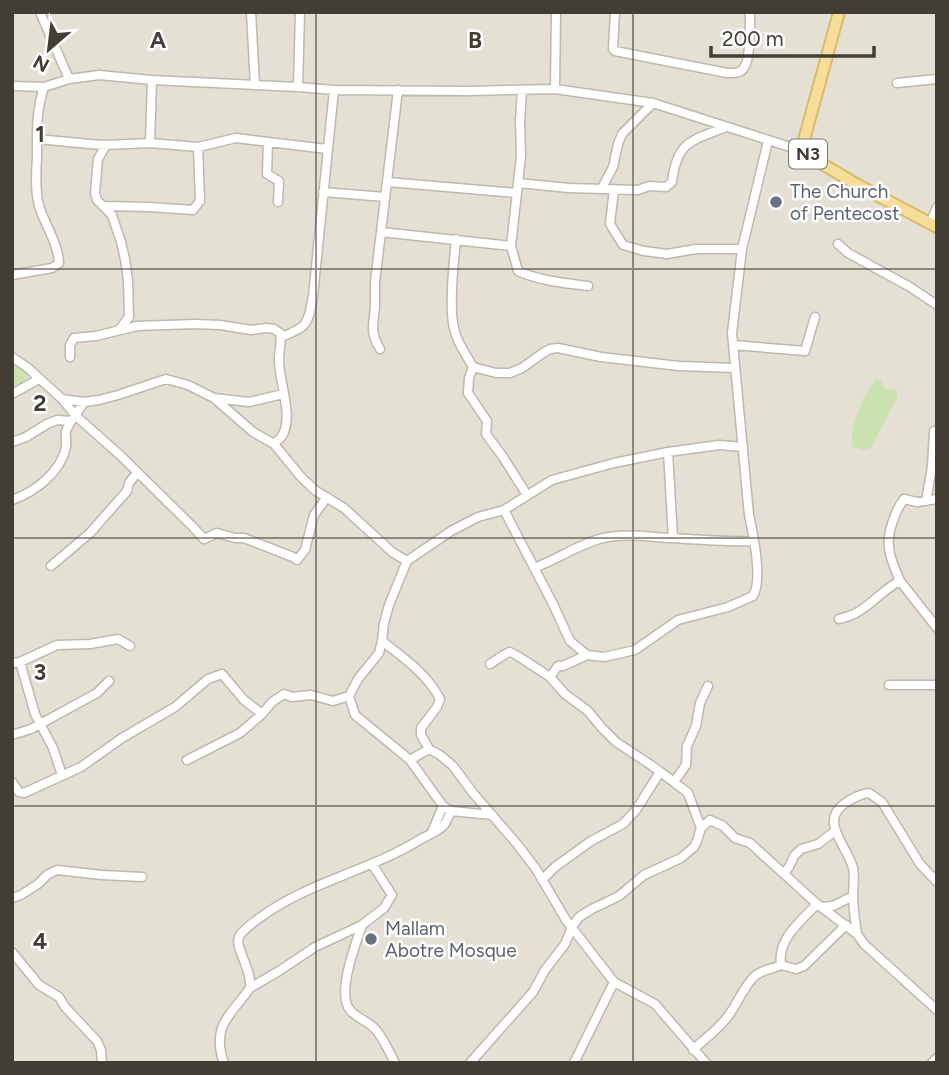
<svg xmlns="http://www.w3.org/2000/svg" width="949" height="1075" font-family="Figtree,sans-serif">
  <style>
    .residential { fill: #e5e0d4 }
    .green { fill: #cbe3b1 }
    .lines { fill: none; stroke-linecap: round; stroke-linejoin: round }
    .minor-casing { stroke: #bfb8ac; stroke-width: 11 }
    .major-casing { stroke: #daba6b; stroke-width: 14 }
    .minor { stroke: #fff; stroke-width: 8 }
    .major { stroke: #f6dd9a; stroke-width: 10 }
    .grid { fill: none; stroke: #433e35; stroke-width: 2; stroke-opacity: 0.55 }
    .worship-dot { fill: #6b7280; stroke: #fff; stroke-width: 2.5 }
    .labels { text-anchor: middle; stroke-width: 5; stroke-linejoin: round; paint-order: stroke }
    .shield { fill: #fff; stroke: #7b7872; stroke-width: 2 }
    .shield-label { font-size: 18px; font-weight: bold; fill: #433e35 }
    .worship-label { font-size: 19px; fill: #5b616d; stroke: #fff; text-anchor: start }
    .grid-label { font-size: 23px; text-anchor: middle; font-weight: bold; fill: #433e35; stroke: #fff; stroke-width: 5; stroke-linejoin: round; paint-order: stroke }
  </style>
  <rect width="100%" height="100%" fill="#f1eee5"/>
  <!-- residential -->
  <path class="residential" d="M12 12H937V1063H12Z"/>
  <!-- green -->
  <path class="green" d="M12 361 30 374 19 386 12 390Z
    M876 379 882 381V385L885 389H892L897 391V398L870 449 862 450 853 447C847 430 865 392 876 379Z"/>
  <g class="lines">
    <defs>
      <path id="minor" d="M40 12 69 79
        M251 12 255 85
        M615 12 613 49 615 51 727 73C733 73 739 74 743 69 751 61 750 24 750 12
        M897 83 937 79
        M12 86 44 87 69 79 99 75 152 80 298 87 334 90 470 91 555 89 653 103 790 147 804 145
        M298 87 300 12
        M555 89 556 12
        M522 90 520 121 521 156 511 246 518 271C540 281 565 283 588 286
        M37 139 90 144 106 145 150 143 198 147 236 138 327 149
        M268 142 267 174 279 181 278 202
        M150 143 152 80
        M106 145 98 159 95 193 97 200 112 215 121 242 125 259 128 280 129 317 119 330
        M388 182 516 193
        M518 183 569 188 638 190 649 186 666 187 672 182C677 141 691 141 726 127
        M602 188 613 167 618 144 622 134 653 103
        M614 189 610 224 623 245 644 251 667 254 696 249H742
        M323 192 385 197
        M104 206 149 207 193 210 200 201 198 147
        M930 224 937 207
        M381 232 511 246
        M456 239C454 262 448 310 455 332 458 344 467 356 473 367L496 373H510L522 368 543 353 550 349 558 348 601 357 679 366 734 368
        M838 244 848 253 910 287 937 305
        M12 275 52 268 59 263C58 243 45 225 39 206 35 191 36 173 37 157 37 132 36 111 44 87
        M281 337C309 327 308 323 313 296L334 90
        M733 345 805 351 815 317
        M380 349C369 331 374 325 375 305 375 298 375 290 375 282L398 90
        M12 357 28 368 62 399 84 402 99 400 118 395 166 379 188 385 214 398 253 432 274 444
        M70 357V345L74 338 96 336 137 326 195 324 220 325 251 330 266 328 274 329 280 333C282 341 279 351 279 360 279 382 294 417 282 436 280 439 276 441 274 444L301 477 316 491 344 508 392 552 407 561
        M473 367 469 378 468 393 487 421 486 434 503 457 527 495
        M12 394 39 379
        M214 398 249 402 283 394
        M62 399 76 416 121 456 193 527 204 539 217 533 235 538H244L293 557 297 560 305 550 314 515 327 497
        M12 442 26 437 47 424 57 420 71 421
        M668 452 673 538
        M12 500C35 492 61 472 66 447 67 442 65 436 66 431 69 422 79 411 84 402
        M926 501 932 467 934 431
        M504 510 553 604 570 641 587 655 604 657 635 650 678 620 728 607 753 596C763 580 753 533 749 515L732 333 742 249 768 141
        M51 566 90 533 127 491 129 483 137 473
        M534 568C558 559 579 544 603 538 626 533 650 537 673 538 701 540 727 542 754 541
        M900 581C896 571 890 559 889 548 887 533 895 511 904 499L917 502 937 499
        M839 619C845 617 851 616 856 613 873 604 883 589 900 581L937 628
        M382 641C404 658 427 674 440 699L437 707 421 728V735L429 749 440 755 453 766 473 793 517 844 536 869 566 920 614 982 655 1004 706 1063
        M587 655 563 666H558L550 677 565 694 588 711 602 728 616 742 651 765 674 782 686 765 687 746 696 726 700 703 708 686
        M20 662 35 714 53 748 62 775
        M12 663 20 662 57 645 90 644 118 639 130 646
        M490 664C495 661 505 653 510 652 513 652 545 674 550 677
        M889 685H937
        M349 696 355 715 410 760 443 806 451 811
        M12 735 31 729 97 693 109 681
        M187 760 240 733 262 714
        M410 760 429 749
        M12 782 19 792 24 793 81 767 122 738 175 707 208 679 222 674 244 700 262 714 272 702 284 694 292 697 311 695 333 701 349 696 358 679 379 653 382 641 384 623 389 605 407 561 451 531 478 517 504 510 552 480 581 472 614 463 668 452 719 445 743 447
        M701 828 710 820 723 826 735 838 750 843 817 904 857 934 864 944 937 1010
        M432 832 443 806
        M784 873 789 867 794 856 801 849 818 844 835 831
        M542 880 555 867 591 841 623 824 636 810 660 772
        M12 898 21 895 38 884 47 875 57 870 102 875 142 877
        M821 907 833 906 853 896
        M362 925C356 943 336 994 350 1010 356 1018 369 1021 376 1030 384 1039 389 1052 395 1063
        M857 934C855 921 853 908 853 895 853 886 855 877 853 868 848 847 819 822 844 804 851 799 860 794 869 793L882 802 920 864 937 882
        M12 952 39 985 59 997 65 1007 97 1041 101 1050 102 1063
        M781 965C777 939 801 921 817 904
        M250 988 279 971 315 947 362 925 384 908 392 895 372 864
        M693 1050C703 1040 716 1031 725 1020 737 1007 742 987 756 975 764 969 773 969 781 965L796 969 804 966 846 925
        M224 1063C211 1026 230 1016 250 988 253 971 234 947 239 937 242 930 252 924 258 919 307 882 370 871 421 839 428 835 439 831 444 825 447 821 449 815 451 811L492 815
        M470 1063 533 992 545 970 565 944 572 927 579 917 592 909 619 896 644 875 681 858 694 847 697 841 701 828 688 793 674 782
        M574 1063 614 982
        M932 1063 937 1058"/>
      <path id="major" d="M839 12 804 140 805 149 814 159 856 184 937 227"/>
    </defs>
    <!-- minor casing -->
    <use href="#minor" class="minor-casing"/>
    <!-- major casing -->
    <use href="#major" class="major-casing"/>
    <!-- minor -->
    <use href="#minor" class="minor"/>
    <!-- major -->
    <use href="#major" class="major"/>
  </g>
  <!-- grid -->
  <path class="grid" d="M316 12V1063M633 12V1063M12 269H937M12 538H937M12 806H937"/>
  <!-- markers -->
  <g class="worship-dot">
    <circle cx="776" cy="202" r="7"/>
    <circle cx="371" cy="939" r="7"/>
  </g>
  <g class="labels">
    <!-- shield labels -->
    <rect class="shield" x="789" y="139.5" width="38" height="29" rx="5"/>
    <g class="shield-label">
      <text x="808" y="160">N3</text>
    </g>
    <!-- worship labels -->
    <g class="worship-label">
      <text x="790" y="198">The Church<tspan x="790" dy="22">of Pentecost</tspan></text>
      <text x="385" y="935">Mallam<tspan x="385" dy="22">Abotre Mosque</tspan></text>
    </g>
  </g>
  <g class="grid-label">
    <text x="158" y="48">A</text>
    <text x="475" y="48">B</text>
    <text x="40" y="142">1</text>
    <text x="40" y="411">2</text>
    <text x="40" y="680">3</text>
    <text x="40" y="949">4</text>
  </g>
  <!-- border -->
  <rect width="949" height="1075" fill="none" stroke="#433e35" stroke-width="28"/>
  <!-- north arrow -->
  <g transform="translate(49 49) rotate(208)" stroke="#ffffff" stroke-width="5" paint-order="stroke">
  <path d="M0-5L12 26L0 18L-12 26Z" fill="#433e35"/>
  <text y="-10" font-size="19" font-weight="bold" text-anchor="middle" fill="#433e35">N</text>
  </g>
  <!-- scale -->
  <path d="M711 46v10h163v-10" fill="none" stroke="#433e35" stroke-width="3.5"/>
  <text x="722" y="46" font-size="21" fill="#433e35" stroke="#ffffff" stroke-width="5" paint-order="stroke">200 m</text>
</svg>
